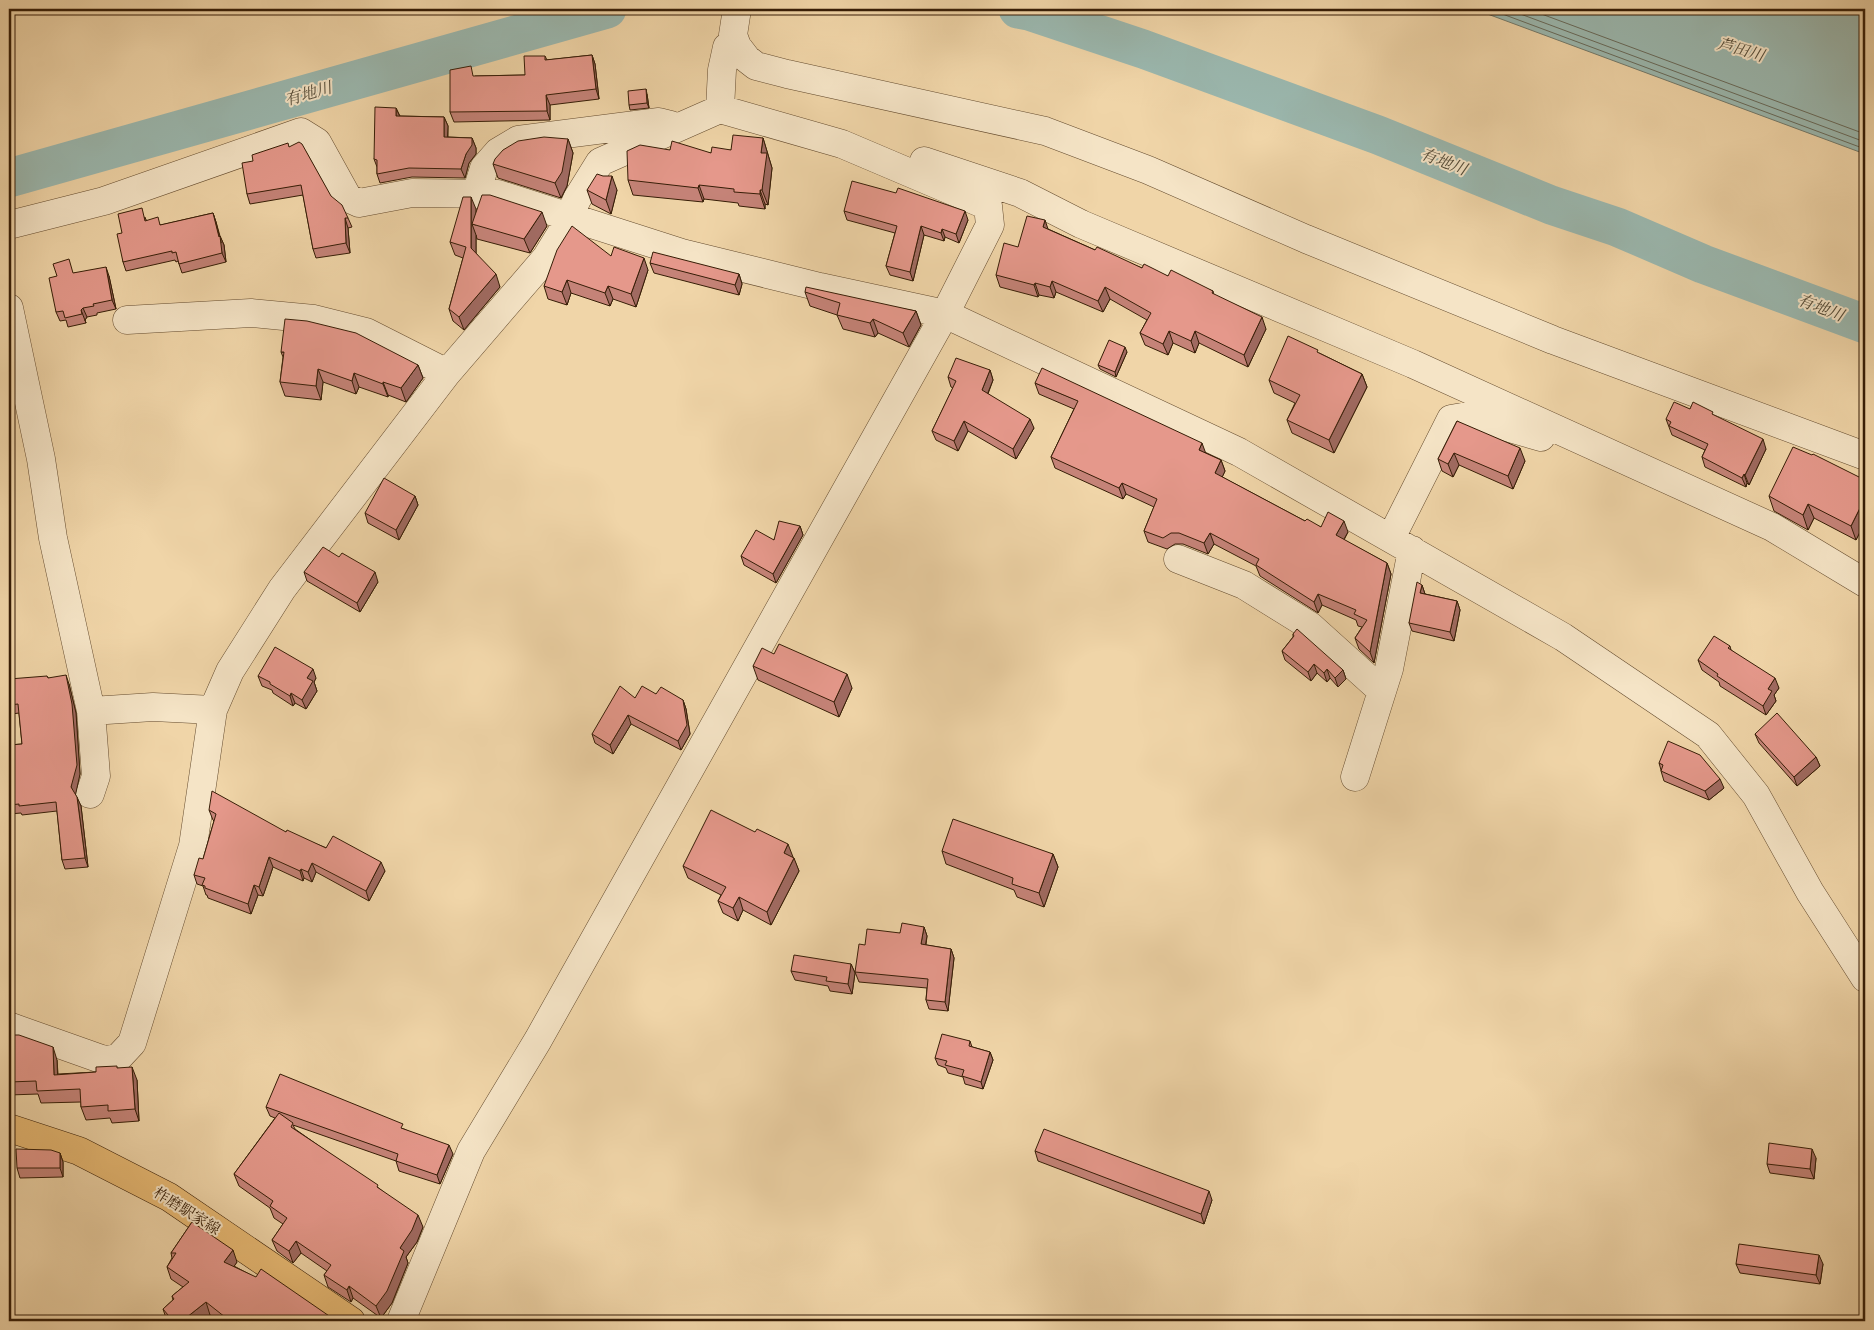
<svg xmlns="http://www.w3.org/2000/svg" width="1874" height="1330" font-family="'Libre Bodoni','Noto Serif JP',serif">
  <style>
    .water { fill: #9bb8af; stroke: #737a6b }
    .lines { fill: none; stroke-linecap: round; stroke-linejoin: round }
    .shore { stroke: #686a5a; stroke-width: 1 }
    .river { stroke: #9bb8af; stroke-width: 39 }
    .minor-casing { stroke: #644b2e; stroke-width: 29 }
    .major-casing { stroke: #361d06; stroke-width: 29 }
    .minor { stroke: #f5e4c6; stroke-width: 28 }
    .major { stroke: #e8ba74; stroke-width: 28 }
    .wall { fill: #c58378; stroke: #361d06 }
    .shaded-wall { fill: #a06a61; stroke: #361d06 }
    .building { fill: #e5988b; stroke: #361d06 }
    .labels { text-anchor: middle; stroke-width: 4; stroke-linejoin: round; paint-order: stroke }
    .street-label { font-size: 15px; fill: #361d06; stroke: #f5e4c6 }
    .water-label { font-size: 16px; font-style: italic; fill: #544c39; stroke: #f5e4c6 }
  </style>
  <rect width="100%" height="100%" fill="#f0d5a8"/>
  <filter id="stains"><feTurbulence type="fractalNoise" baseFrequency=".004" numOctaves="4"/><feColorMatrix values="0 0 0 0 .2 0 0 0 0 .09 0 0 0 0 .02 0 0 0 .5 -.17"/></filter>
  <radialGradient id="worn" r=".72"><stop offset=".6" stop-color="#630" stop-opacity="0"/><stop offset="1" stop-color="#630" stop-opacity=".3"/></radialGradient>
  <!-- water -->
  <path class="water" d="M1474 9H1865V154Z"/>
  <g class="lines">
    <!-- shore -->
    <path class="shore" d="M1489 9 1865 149
      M1507 9 1865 142
      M1528 9 1865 134"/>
    <!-- river -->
    <path class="river" d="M1018 9 1029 11 1143 49 1378 135 1551 205 1617 227 1703 264 1865 324
      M9 178 607 9"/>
    <defs>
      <path id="minor" d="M737 9 733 35 737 46 747 59 756 66 787 74 1045 131 1148 170 1306 239 1553 340 1865 456
        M720 109 722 70 727 47 735 42
        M924 161 1020 193 1081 224 1413 364 1772 527 1865 583
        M476 194 484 168 498 152 518 140 659 122 671 125
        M9 225 104 201 301 132 317 142 348 198 359 203 412 193 498 194 682 253 820 287 945 314 1239 452 1563 637 1708 735 1756 795 1810 892 1865 978
        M9 308 41 459 53 538 91 711 96 776 90 794
        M127 320 251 313 314 319 366 332 447 373
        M1391 538 1451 419 1468 416 1541 437
        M1178 559 1244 585 1310 626 1382 691
        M91 711 153 707 213 710
        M1355 777 1389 669 1412 550
        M9 1028 11 1027 104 1060 118 1058 132 1043 193 846 213 710 230 671 282 589 447 373 546 258 565 227 577 199 600 162 720 109 842 144 988 206 990 225 945 314 538 1040 471 1151 401 1321"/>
      <path id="major" d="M9 1128 79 1151 169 1197 351 1321"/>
    </defs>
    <!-- minor casing -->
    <use href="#minor" class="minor-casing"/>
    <!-- major casing -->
    <use href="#major" class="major-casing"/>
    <!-- minor -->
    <use href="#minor" class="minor"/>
    <!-- major -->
    <use href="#major" class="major"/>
  </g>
  <!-- wall -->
  <path class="wall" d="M592 55 595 64 599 99 550 105V120L454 122 450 112 475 76 525 75 545 56 547 60Z
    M647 94 649 108 630 110 629 105Z
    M396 108 400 116 444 117 448 126V137L472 138 476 148V154L469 163 465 178 412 177 380 183 377 174V167L374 159Z
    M763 138 772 168 768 205 765 204V209L739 206 738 203 704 199 703 202 633 195 628 180 670 150 711 153 731 150Z
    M568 139 573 153 567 186 561 198 498 178 493 164Z
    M289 147 348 218 352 227 348 228 350 253 316 258 313 249 303 195 250 204 247 194 253 161Z
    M603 176 617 190 611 214 592 204 587 190Z
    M476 209V213L547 226 530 253 477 239 476 235V253L500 287 464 330 453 321 449 309 463 258 455 255 450 242Z
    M844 211 968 220 959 243 945 237 944 241 924 235 913 281 890 275 886 266 895 233 847 220Z
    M213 213 216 222 220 236 224 245 226 262 182 273 178 261 176 262 175 260 126 271 123 262 122 233 145 217 146 220 161 225Z
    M1048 229 1095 250 1142 268 1213 291 1214 295 1266 329 1248 367 1199 343 1195 353 1173 343 1168 355 1145 345 1140 333 1147 320 1110 299 1103 312 1056 292 1054 298 1039 295 1038 297 1000 287 996 275 1018 247Z
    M611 256 648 270 636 307 613 299 610 306 571 293 567 305 548 299 544 286Z
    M650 263 739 274 742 284 739 295 654 273Z
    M74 273 109 276 116 309 97 313V315L87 317 85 320 86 323 68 327 66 320 60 321 56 312Z
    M805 292 916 311 921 325 909 347 878 333 875 337 843 329 837 315 810 306Z
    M281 352 418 365 423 378 406 402 388 395V397L359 387 356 394 323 382 321 400 285 396 280 382 283 357Z
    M1127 352 1116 377 1100 369 1098 365Z
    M1319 353 1362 374 1367 387 1334 453 1292 433 1287 420 1295 403 1274 393 1269 380Z
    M990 370 993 380 988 394 1034 428 1016 459 968 431 958 451 936 440 932 431 953 388 951 387 948 377Z
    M1035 383 1206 453 1221 460 1225 471 1222 477 1305 521 1321 527 1348 532 1344 540 1387 563 1391 574 1374 663 1359 649 1355 638 1362 627 1358 626 1356 620 1322 605 1318 613 1260 576 1256 566 1214 544 1208 554 1183 544H1175L1167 549 1148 542 1144 531 1154 507 1126 494 1123 499 1055 468 1051 457 1074 409 1039 394Z
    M1690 409 1715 416 1766 449 1749 485 1747 483 1746 487 1705 467 1702 457 1705 450 1672 435 1666 419Z
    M1457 421 1525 461 1513 489 1459 465 1453 477 1442 471 1438 459Z
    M1865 480V522L1856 540 1814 518 1808 530 1774 511 1769 496Z
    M415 496 418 505 399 540 368 523 365 513Z
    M800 526 803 535 776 583 744 565 741 556Z
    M304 572 378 582 360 612 307 581Z
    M1422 585 1425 594 1457 601 1460 610 1454 641 1412 631 1409 623Z
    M1293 634 1343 670 1346 679 1338 687 1330 678 1327 682 1317 673 1311 681 1285 660 1282 651 1293 637Z
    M1730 646 1731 650 1779 688 1774 695 1776 701 1766 715 1720 686 1719 682 1702 670 1698 660Z
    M774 654 852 688 839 717 758 680 753 666Z
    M47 676 48 678 69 684 76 713 80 774 75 794 81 806 88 867 65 869 62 860 57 811 22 815 21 813 9 814V745L22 744 19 713 12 714 9 705Z
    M258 676 316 678 314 682 317 691 306 709 295 703 293 706 273 693 272 690 262 686Z
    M656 694 683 700 686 709 690 734 681 750 631 724 613 754 595 743 592 734 635 698Z
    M1755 734 1816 757 1820 766 1797 786 1759 743Z
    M1659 763 1724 788 1709 800 1664 781 1661 771V770Z
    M209 810 286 832 385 871 369 901 316 872 312 882 304 878 303 881 273 867 263 896 258 895 251 914 208 898 207 895H206L203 886 197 884 194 875 203 859 214 821 213 820Z
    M942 851 1053 854 1058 867 1044 907 1017 897 1014 890 946 864Z
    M793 857 799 871 771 925 743 910 738 921 723 913 718 901 721 895 688 878 683 866Z
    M924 927 927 936 926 945 951 949 954 958 948 1011 929 1009 926 1000 927 988 859 982 855 972 865 945 900 933Z
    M851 964 855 973 852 994 830 991 828 986 795 980 791 971Z
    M9 1035 57 1060 58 1074 96 1072 118 1068 137 1080 139 1121 112 1123 110 1118 86 1120 81 1107V1102L41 1103 38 1094 9 1095Z
    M970 1041 972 1047 990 1052 993 1060 983 1089 965 1084 963 1077 948 1073 946 1068 938 1065 935 1058Z
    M266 1107 404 1129 453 1154 440 1184 399 1171 396 1161 293 1125 295 1129 380 1189 423 1227 417 1242 406 1257 408 1263 392 1303 381 1318 353 1298 351 1302 328 1287 324 1275 327 1271 301 1253 293 1263 277 1251 272 1240 283 1224 274 1218 270 1208 239 1186 234 1174 275 1118 270 1116Z
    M1035 1151 1212 1200 1204 1224 1038 1161Z
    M60 1153 63 1162V1177L20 1178 17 1168Z
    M1816 1158 1814 1179 1770 1173 1767 1164Z
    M192 1222 237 1262 234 1266 336 1321H218L210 1315 202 1321H167L163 1309 173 1300 172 1296 183 1287 171 1279 167 1267 172 1258 171 1253Z
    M1736 1264H1823L1820 1284 1740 1273Z"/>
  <!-- shaded-wall -->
  <path class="shaded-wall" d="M592 55 595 64 599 99 596 89Z
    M646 89 647 94 649 108 647 103Z
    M546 95 550 105V120L547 111Z
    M396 108 400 117 396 116Z
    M444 117 448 126 447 146 444 137Z
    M472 138 476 148V154L469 163 465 178 461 169 466 154Z
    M763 138 772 168 768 205 762 190 761 153Z
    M568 139 573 153 567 186 561 198 555 183Z
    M612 176 617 190 611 214 606 200Z
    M699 185 704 199 703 202 698 188Z
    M760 190 765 204V209L760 194Z
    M471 197 476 209V225L472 224 476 235V261L471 248Z
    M965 211 968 220 959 243 956 234Z
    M542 212 547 226 530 253 524 239Z
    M213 213 216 222 221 243 220 236 224 245 226 262 222 253Z
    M345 218 348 228 350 253 346 243Z
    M1045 220 1049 232 1043 227Z
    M921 226 924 235 913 281 910 272Z
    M942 229 945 237 944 241 941 233Z
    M644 258 648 270 636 307 631 294Z
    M106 267 109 276 116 309 112 300Z
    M496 274 500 287 464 330 459 317Z
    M739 274 742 284 739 295 735 285Z
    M567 280 571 293 567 305 562 292Z
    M1052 281 1056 292 1054 298 1050 287Z
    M1035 283 1039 295 1038 297 1034 285Z
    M608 286 613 299 610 306 605 293Z
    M1105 287 1110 299 1103 312 1098 301Z
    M83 308 87 317 85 320 86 323 81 310Z
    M916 311 921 325 909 347 903 333Z
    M1262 317 1266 329 1248 367 1244 355Z
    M873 319 878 333 875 337 870 323Z
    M1169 331 1173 343 1168 355 1163 344Z
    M1195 331 1199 343 1195 353 1191 341Z
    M1125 347 1127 352 1116 377 1115 372Z
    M418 365 423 378 406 402 401 388Z
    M318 369 323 382 321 400 316 386Z
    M990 370 993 380 985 400 982 390Z
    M354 373 359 387 356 394 352 381Z
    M1362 374 1367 387 1334 453 1329 440Z
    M383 382 388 395V397L383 384Z
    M1030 419 1034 428 1016 459 1013 449Z
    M964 421 968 431 958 451 954 441Z
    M1763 439 1766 449 1749 485 1745 475Z
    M1202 443 1206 454 1199 450Z
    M1520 448 1525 461 1513 489 1508 476Z
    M1454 453 1459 465 1453 477 1448 464Z
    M1221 460 1225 471 1219 484 1215 473Z
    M1744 474 1747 483 1746 487 1742 478Z
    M1122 483 1126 494 1123 499 1119 488Z
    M415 496 418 505 399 540 396 530Z
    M1863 502 1865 508V522L1856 540 1851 526Z
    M1808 504 1814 518 1808 530 1803 515Z
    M1344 521 1348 532 1340 546 1336 535Z
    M800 526 803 535 776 583 773 574Z
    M1210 533 1214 544 1208 554 1204 543Z
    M1387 563 1391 574 1374 663 1370 652Z
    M375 572 378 582 360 612 357 603Z
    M1422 585 1425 594 1420 593Z
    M1318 594 1322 605 1318 613 1314 602Z
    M1457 601 1460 610 1454 641 1450 632Z
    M1314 664 1317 673 1311 681 1308 672Z
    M313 669 316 678 314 682 317 691 306 709 302 700 307 678Z
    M1327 669 1330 678 1327 682 1324 673Z
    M1343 670 1346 679 1338 687 1335 678Z
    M847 674 852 688 839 717 834 702Z
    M66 675 69 684 76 713 80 774 75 797 71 787Z
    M1775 678 1779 688 1774 695 1776 701 1766 715 1763 706 1768 689Z
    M291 693 295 703 293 706 290 696Z
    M683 700 686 709 690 734 681 750 678 741Z
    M628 715 631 724 613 754 610 745Z
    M1816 757 1820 766 1797 786 1794 777Z
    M1720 779 1724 788 1709 800 1705 791Z
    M77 797 81 806 88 867 85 858Z
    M788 844 793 857 788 866 784 853Z
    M1053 854 1058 867 1044 907 1039 893Z
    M269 857 273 867 263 896 259 887Z
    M794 858 799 871 771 925 767 912Z
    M381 862 385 871 369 901 366 891Z
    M312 863 316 872 312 882 308 872Z
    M301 869 304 878 303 881 300 871Z
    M254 885 258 895 251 914 248 904Z
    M739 897 743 910 738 921 733 908Z
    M924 927 927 936 924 953 921 944Z
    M951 949 954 958 948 1011 945 1002Z
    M851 964 855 973 852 994 848 984Z
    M53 1047 57 1060 58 1087 54 1075Z
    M990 1052 993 1060 983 1089 981 1082Z
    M132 1067 137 1080 139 1121 135 1109Z
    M449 1145 453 1154 440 1184 437 1175Z
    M1812 1149 1816 1158 1814 1179 1810 1169Z
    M60 1153 63 1162V1177L60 1168Z
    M1209 1191 1212 1200 1204 1224 1201 1214Z
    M418 1215 423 1227 417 1242 406 1257 408 1263 392 1303 381 1318 376 1306 400 1248Z
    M296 1241 301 1253 293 1263 289 1251Z
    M233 1250 237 1262 229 1274 224 1262Z
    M1819 1255 1823 1264 1820 1284 1816 1275Z
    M349 1286 353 1298 351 1302 347 1290Z
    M206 1302 210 1315 202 1321H182Z"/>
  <!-- building -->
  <path class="building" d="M592 55 596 89 546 95 547 111 450 112V70L471 66 473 76 525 75 524 56H545V60Z
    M646 89 647 103 629 105 628 91Z
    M375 107 396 108V116L444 117V137L472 138V145L466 154 461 169 409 168 377 174V160L374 159Z
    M733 135 763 138 761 153H767L762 190H760V194L734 192V189L699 185 698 188 628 180 627 151 640 145 670 150 672 141 711 153 712 147 731 150Z
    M544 137 568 139 562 172 555 183 493 164 495 159 503 150 518 141Z
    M299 142 302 144 331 196 342 205 348 218H345L346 243 313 249 301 185 247 194 242 163 253 161 252 155 288 143 289 147Z
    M597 174 603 176H612L606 200 587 190Z
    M852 181 896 193 898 188 965 211 956 234 942 229 941 233 921 226 910 272 886 266 897 226 844 211Z
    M482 195H490L542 212 524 239 472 224Z
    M463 197H471V248L496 274 459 317 449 309 466 247 450 242Z
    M142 208 145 221 158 217 160 225 213 213 219 237 220 236 222 253 179 264 176 252 172 253V251L123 262 117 234 122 233 118 214Z
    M1027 216 1045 220 1043 227 1095 250 1097 247 1142 268 1144 264 1168 276 1171 270 1213 291 1212 293 1262 317 1244 355 1195 331 1191 341 1169 331 1163 344 1140 333 1151 313 1105 287 1098 301 1052 281 1050 287 1035 283 1034 285 996 275 1004 243 1018 247Z
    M572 226 611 256 614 247 644 258 631 294 608 286 605 293 567 280 562 292 544 286 557 250Z
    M653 252 739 274 735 285 650 263Z
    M69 259 73 273 106 267 112 300 93 304 94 306 83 308 81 310 82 314 65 318 63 311 56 312 49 278 57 276 53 264Z
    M806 287 916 311 903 333 873 319 870 323 837 315 840 303 805 292Z
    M285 319 307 321 356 333 418 365 401 388 383 382V384L354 373 352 381 318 369 316 386 280 382 284 352H281Z
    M1288 336 1318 350 1317 352 1362 374 1329 440 1287 420 1300 395 1269 380Z
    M1109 340 1125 347 1115 372 1098 365Z
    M956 358 990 370 982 390 1030 419 1013 449 964 421 954 441 932 431 956 381 948 377Z
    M1042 368 1202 443 1199 450 1221 460 1215 473 1305 521 1307 519 1321 527 1328 512 1344 521 1336 535 1387 563 1370 652 1355 638 1367 620 1354 614 1356 610 1318 594 1314 602 1256 565 1259 559 1210 533 1204 543 1179 533H1171L1163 538 1144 531 1157 499 1122 483 1119 488 1051 457 1078 401 1035 383Z
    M1674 402 1690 409 1693 402 1713 412 1712 414 1763 439 1745 475 1744 474 1742 478 1702 457 1708 444 1669 426 1671 422 1666 419Z
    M1457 421 1520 448 1508 476 1454 453 1448 464 1438 459Z
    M1793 447 1812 455 1813 454 1865 480V503L1863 502 1851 526 1808 504 1803 515 1769 496Z
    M384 478 415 496 396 530 365 513Z
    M779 521 800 526 773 574 741 556 756 530 774 540Z
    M323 547 339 557 342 553 375 572 357 603 304 572Z
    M1417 582 1422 585 1420 593 1457 601 1450 632 1409 623Z
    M1297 629 1343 670 1335 678 1327 669 1324 673 1314 664 1308 672 1282 651 1294 636 1293 634Z
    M1714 636 1730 646 1728 648 1775 678 1768 689 1772 691 1763 706 1717 676 1718 674 1698 660Z
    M779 644 847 674 834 702 753 666 762 648 774 654Z
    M275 647 313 669 307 678 313 681 302 700 291 693 290 696 270 684V682L258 676Z
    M66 675 72 704 77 765 71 787 77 797 85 858 62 860 56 802 19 806V804L9 805V745L22 744 18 704 9 705V679L47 676 48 678Z
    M620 686 635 698 642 686 656 694 661 687 683 700 687 725 678 741 628 715 610 745 592 734Z
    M1777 713 1816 757 1794 777 1755 734Z
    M1668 741 1700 755 1720 779 1705 791 1661 771 1663 765 1659 763Z
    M212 791 286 832 287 830 326 848 333 836 381 862 366 891 312 863 308 872 301 869 300 871 269 857 259 887 254 885 248 904 205 888V886L202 885 205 878 194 875 199 858 203 859 216 814 209 810Z
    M711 810 755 832 757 829 788 844 784 853 794 858 767 912 739 897 733 908 718 901 726 887 683 866Z
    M953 819 1053 854 1039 893 1012 884 1013 878 942 851Z
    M902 923 924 927 921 944 951 949 945 1002 926 1000 928 979 855 972 859 944 865 945 867 929 900 933Z
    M794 955 851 964 848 984 826 981 827 977 791 971Z
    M942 1034 970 1041 969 1046 990 1052 981 1082 962 1076 964 1070 945 1065 947 1061 935 1058Z
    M9 1035H19L53 1047 54 1075 96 1072V1067L117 1066V1068L132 1067 135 1109 108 1111V1105L81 1107 80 1089 37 1091 36 1081 9 1082Z
    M280 1074 403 1124 401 1128 449 1145 437 1175 396 1161 398 1154 266 1107Z
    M279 1113 293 1123 291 1127 378 1185 377 1187 418 1215 412 1230 400 1248 404 1251 387 1291 376 1306 349 1286 347 1290 324 1275 331 1265 296 1241 289 1251 272 1240 287 1218 270 1206 273 1201 234 1174Z
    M1044 1129 1209 1191 1201 1214 1035 1151Z
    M1769 1143 1812 1149 1810 1169 1767 1164Z
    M16 1149 51 1150 60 1153V1168H17Z
    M192 1222 233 1250 224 1262 256 1277 261 1269 335 1320V1321H230L206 1302 182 1321H173L163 1309 174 1299 172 1296 189 1282 167 1267 176 1253H171Z
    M1739 1244 1819 1255 1816 1275 1736 1264Z"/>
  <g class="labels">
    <!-- street labels -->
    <g class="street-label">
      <text transform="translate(187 1211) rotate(32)" y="5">柞磨駅家線</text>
    </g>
    <!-- water labels -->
    <g class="water-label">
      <text transform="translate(1741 49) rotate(16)" y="6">芦田川</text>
      <text transform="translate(308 93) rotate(-16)" y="6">有地川</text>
      <text transform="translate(1444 161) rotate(21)" y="6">有地川</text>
      <text transform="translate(1821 307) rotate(21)" y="6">有地川</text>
    </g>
  </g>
  <!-- margin -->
  <rect width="1874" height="1330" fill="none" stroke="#f0d5a8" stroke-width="30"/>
  <rect x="10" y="10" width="1854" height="1310" fill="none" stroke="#361d06" stroke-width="2.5"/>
  <rect x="15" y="15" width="1844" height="1300" fill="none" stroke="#361d06"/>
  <rect width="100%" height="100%" filter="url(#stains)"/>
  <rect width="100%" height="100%" fill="url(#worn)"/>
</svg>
